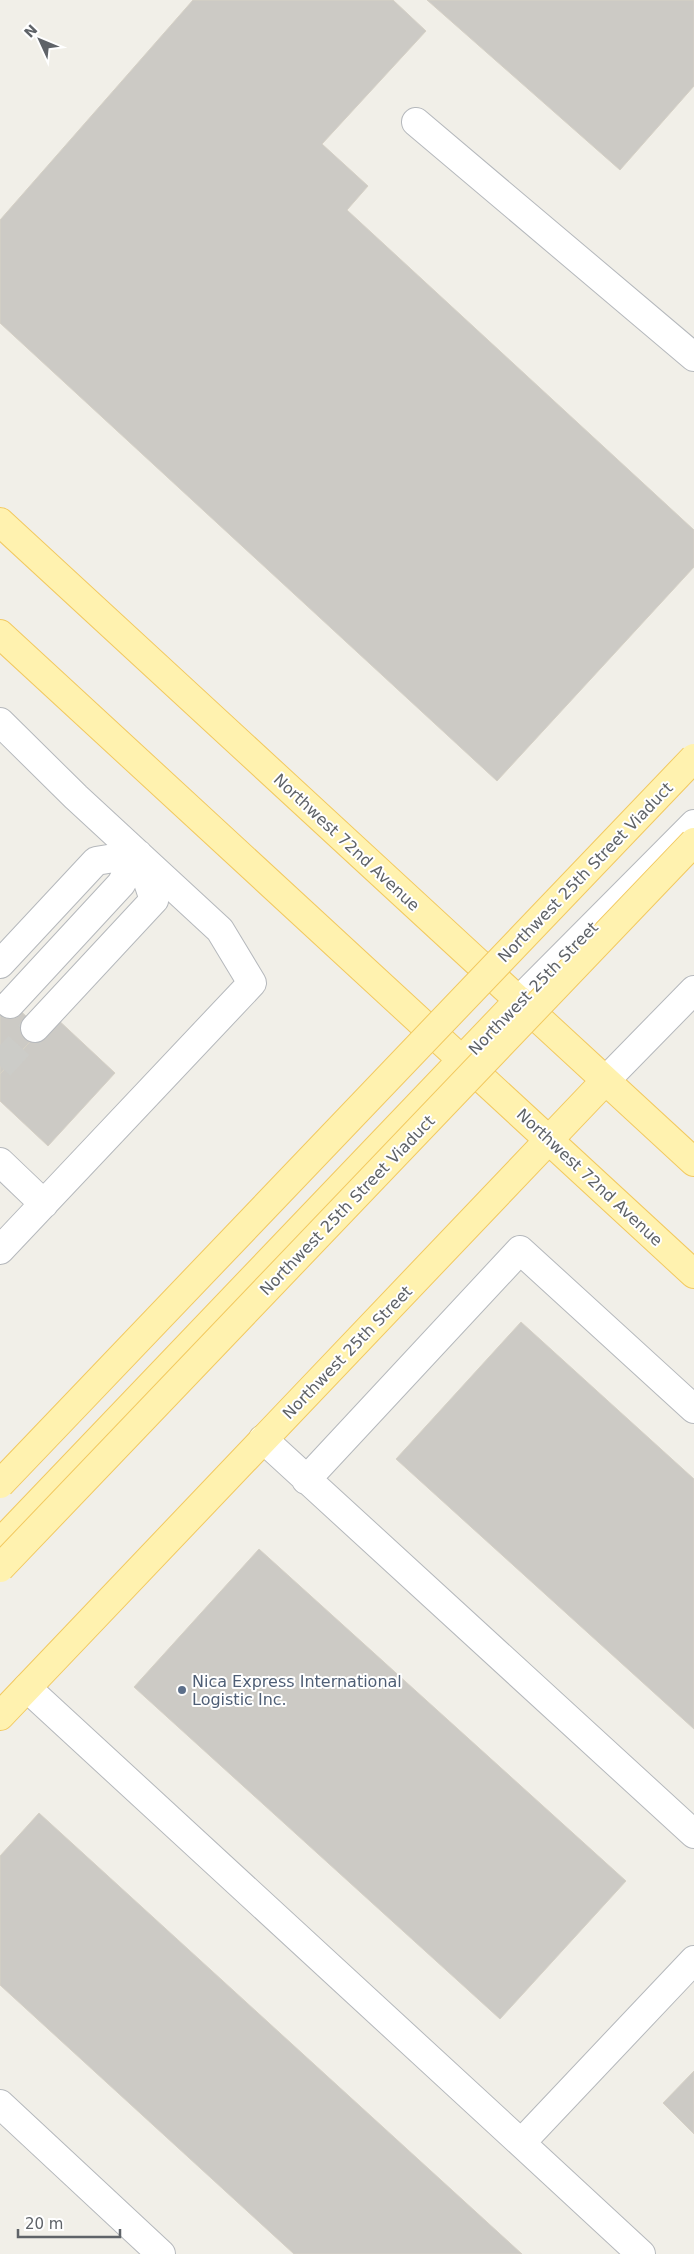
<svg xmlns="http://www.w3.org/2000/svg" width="694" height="2254" font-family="'DejaVu Sans',sans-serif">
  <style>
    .building { fill: #cccac5; stroke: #d6d1c6 }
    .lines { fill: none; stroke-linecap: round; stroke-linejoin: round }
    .minor-tunnel { stroke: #ccccc8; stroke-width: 28; stroke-dasharray: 28 14; stroke-linecap: butt }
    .minor-casing { stroke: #b5b8bc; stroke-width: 30 }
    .major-casing { stroke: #f2c960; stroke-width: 30 }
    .minor { stroke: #fff; stroke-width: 28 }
    .major { stroke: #fff2af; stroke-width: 28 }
    .major-bridge-casing { stroke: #f2c960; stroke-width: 30; stroke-linecap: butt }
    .major-bridge { stroke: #fff2af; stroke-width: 28 }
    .service-dot { fill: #5c6f8a; stroke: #fff; stroke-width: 2 }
    .labels { text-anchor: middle; stroke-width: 4; stroke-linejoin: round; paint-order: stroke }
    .street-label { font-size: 16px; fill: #5f6368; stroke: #fff }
    .service-label { font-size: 16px; fill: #4e5e75; stroke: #fff; text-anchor: start }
  </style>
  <rect width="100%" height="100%" fill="#f1efe8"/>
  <!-- building -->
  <path class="building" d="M193 0H393L426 31 322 144 368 186 347 210 694 530V567L497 781 0 323V220Z
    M427 0H694V86L620 170Z
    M0 992 41 1030 0 1074Z
    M54 1016 115 1073 48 1146 0 1101V1074Z
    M521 1322 694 1479V1729L396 1459Z
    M259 1549 626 1881 500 2019 134 1687Z
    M39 1813 522 2254H294L0 1985V1856Z
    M694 2071V2134L663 2103Z"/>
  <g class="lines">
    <!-- minor-tunnel -->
    <path class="minor-tunnel" d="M0 1066 35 1028"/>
    <defs>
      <path id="minor" d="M416 122 694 357
        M0 722 76 797 220 930 252 983 0 1250
        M0 964 96 861 138 854
        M519 1000 694 824
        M10 1004 121 884 138 854
        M35 1028 154 900 140 858
        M605 1081 694 990
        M0 1162 44 1204
        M263 1439 694 1834
        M306 1480 520 1250 694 1409
        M27 1688 521 2143
        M0 2104 161 2254
        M641 2254 521 2143 694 1960"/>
      <path id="major" d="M0 522 694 1162
        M0 634 694 1274
        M0 1543 519 1000
        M0 1716 605 1081"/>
    </defs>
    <!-- minor casing -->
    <use href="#minor" class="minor-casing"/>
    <!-- major casing -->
    <use href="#major" class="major-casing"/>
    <!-- minor -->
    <use href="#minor" class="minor"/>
    <!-- major -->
    <use href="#major" class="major"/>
    <defs>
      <path id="major-bridge" d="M0 1484 694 758
        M0 1568 694 842"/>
    </defs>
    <!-- major-bridge casing -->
    <use href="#major-bridge" class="major-bridge-casing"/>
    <!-- major-bridge -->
    <use href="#major-bridge" class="major-bridge"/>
  </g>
  <!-- markers -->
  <circle class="service-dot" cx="182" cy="1690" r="5"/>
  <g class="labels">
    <!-- street labels -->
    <g class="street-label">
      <text transform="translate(347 842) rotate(43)" y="6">Northwest 72nd Avenue</text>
      <text transform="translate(585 872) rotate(-46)" y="6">Northwest 25th Street Viaduct</text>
      <text transform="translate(533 988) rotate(-46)" y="6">Northwest 25th Street</text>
      <text transform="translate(590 1177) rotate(43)" y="6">Northwest 72nd Avenue</text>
      <text transform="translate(347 1205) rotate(-46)" y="6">Northwest 25th Street Viaduct</text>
      <text transform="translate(347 1352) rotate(-46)" y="6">Northwest 25th Street</text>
    </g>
    <!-- service labels -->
    <g class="service-label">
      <text x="192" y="1687">Nica Express International<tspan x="192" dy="18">Logistic Inc.</tspan></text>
    </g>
  </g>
  <!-- north arrow -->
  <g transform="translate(40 40) rotate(314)" stroke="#ffffff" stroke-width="4" paint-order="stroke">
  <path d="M0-4L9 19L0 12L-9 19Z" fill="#5f6368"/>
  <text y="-8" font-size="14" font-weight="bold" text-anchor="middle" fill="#5f6368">N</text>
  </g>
  <!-- scale -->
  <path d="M18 2229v8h102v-8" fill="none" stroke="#5f6368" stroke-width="2.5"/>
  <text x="25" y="2229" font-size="15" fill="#5f6368" stroke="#ffffff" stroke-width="4" paint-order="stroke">20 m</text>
</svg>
